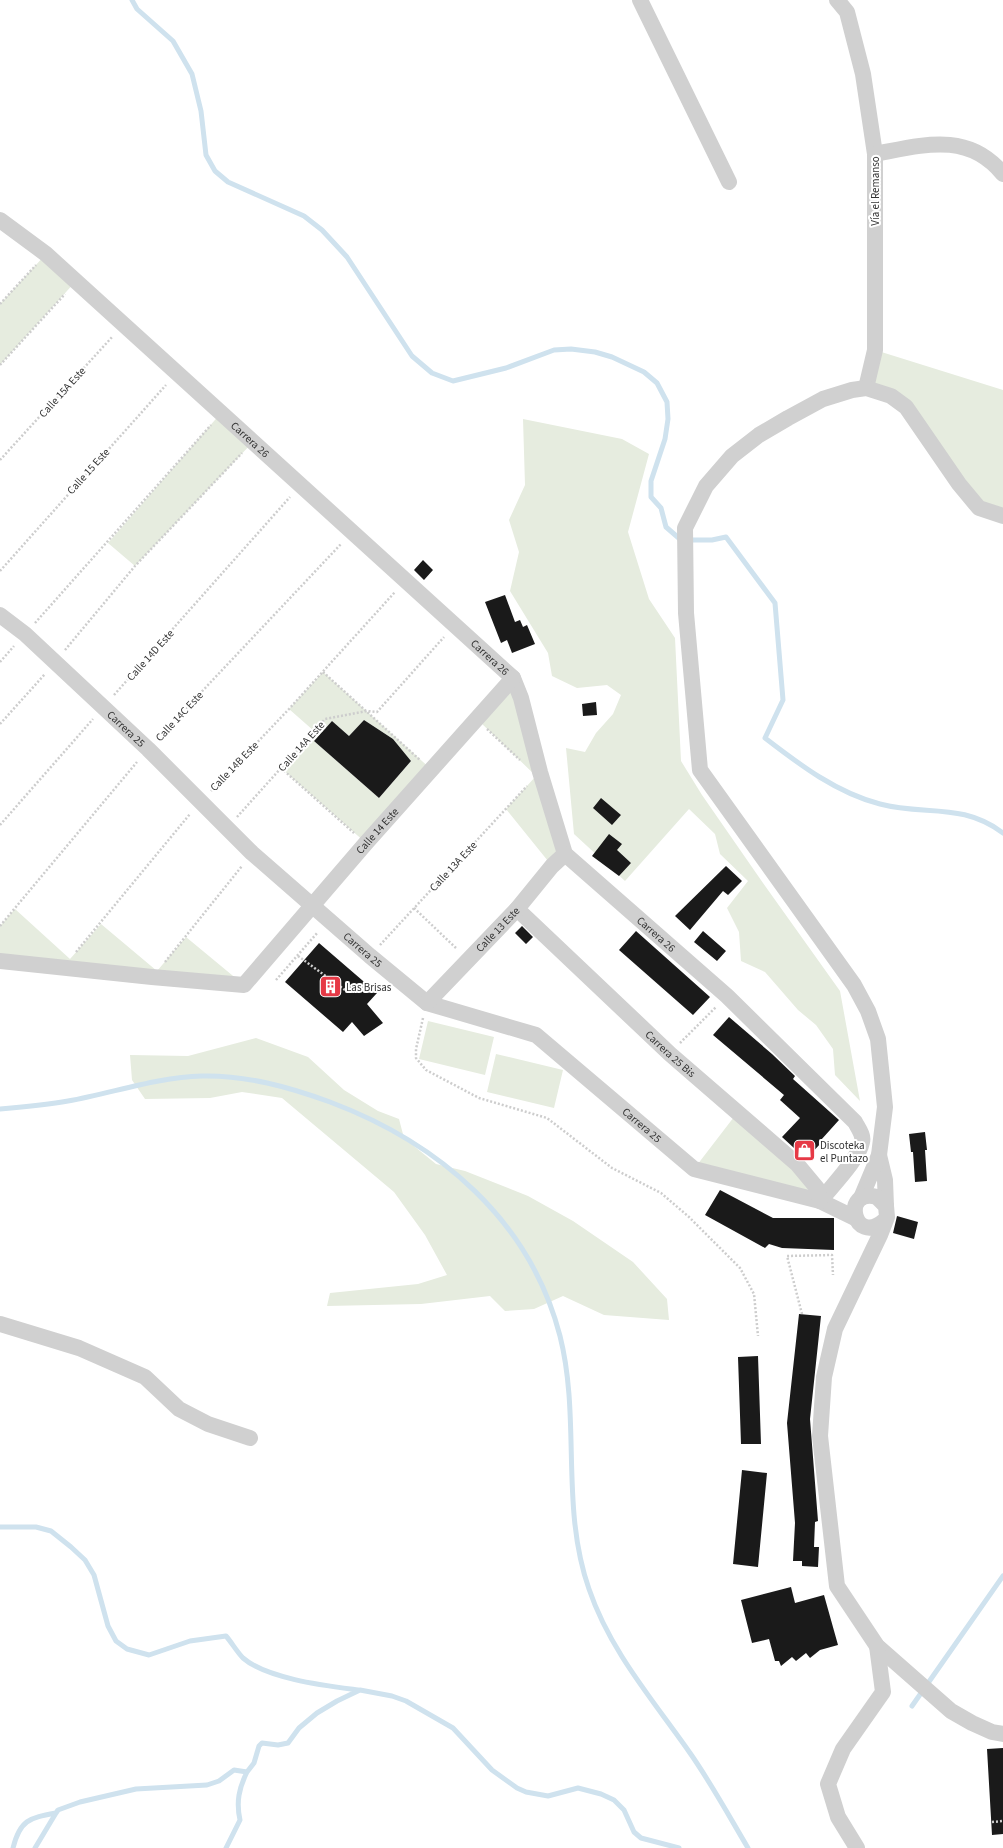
<svg xmlns="http://www.w3.org/2000/svg" width="1003" height="1848" font-family="'Source Sans 3',sans-serif">
  <style>
    .green { fill: #e6ecdf; fill-rule: evenodd }
    .lines { fill: none; stroke-linecap: round; stroke-linejoin: round }
    .stream { stroke: #cfe2ee; stroke-width: 5 }
    .building { fill: #1a1a1a }
    .path { stroke: #cdcdcd; stroke-width: 2.5; stroke-dasharray: 2 2; stroke-linecap: butt }
    .street { stroke: #d0d0d0; stroke-width: 16 }
    .labels { text-anchor: middle; stroke-width: 4; stroke-linejoin: round; paint-order: stroke }
    .street-label { font-size: 11px; fill: #333; stroke: #fff }
    .poi-label { font-size: 11px; fill: #333; stroke: #fff; text-anchor: start }
  </style>
  <rect width="100%" height="100%" fill="#fff"/>
  <!-- green -->
  <path class="green" d="M46 254 76 281 0 365V304Z
    M875 350 1003 390V516L979 508 906 407 866 388Z
    M221 413 253 442 135 566 108 543Z
    M523 419 622 439 649 454 628 532 649 599 675 638 681 761 702 795 763 883 840 991 860 1101 835 1075 833 1049 816 1025 798 1010 765 972 741 961 739 932 727 908 748 881 720 854 715 834 689 809 625 881 574 834 566 748 585 752 596 733 613 714 621 695 607 685 577 688 552 676 548 653 510 591 519 552 509 520 525 485Z
    M323 672 432 770 366 843 281 768 314 731 289 709ZM364 720 393 739 411 761 379 798 314 741 332 721 349 736Z
    M513 678 563 843 552 866 506 809 536 776 477 719Z
    M15 909 70 959 101 924 157 971 186 937 244 985 0 961V926Z
    M428 1021 494 1037 485 1075 419 1059Z
    M256 1038 308 1057 344 1090 378 1111 399 1119 404 1138 436 1164 465 1171 528 1196 573 1221 633 1262 667 1299 669 1320 604 1315 563 1296 534 1309 505 1311 490 1296 421 1304 327 1306 330 1293 418 1284 447 1275 425 1235 394 1192 282 1098 242 1092 210 1098 145 1099 132 1080 130 1055 188 1056Z
    M496 1054 563 1070 554 1108 487 1092Z
    M737 1113 797 1164 820 1201 694 1169Z"/>
  <g class="lines">
    <!-- stream -->
    <path class="stream" d="M132 0 137 9 173 41 192 74 201 111 206 155 215 171 228 182 304 216 322 230 347 257 412 356 432 373 453 381 506 368 554 350 571 349 595 352 612 357 644 372 657 383 667 402 668 419 665 439 651 481V497L661 508 666 527 681 540H712L726 537 775 603 783 700 765 738C800 765 837 793 880 804 925 816 962 802 1003 833
      M0 1109C23 1107 46 1105 68 1101 113 1093 157 1077 202 1076 246 1075 289 1087 330 1102 439 1143 530 1220 560 1336 581 1419 560 1507 589 1589 610 1651 653 1700 690 1753 711 1783 729 1816 748 1848
      M0 1527H36L51 1531 71 1547 85 1560 94 1575 108 1626 116 1641 127 1649 149 1655 190 1641 226 1636C232 1643 237 1652 243 1658 267 1679 328 1686 358 1690
      M912 1706 1003 1576
      M13 1848C20 1820 29 1818 56 1813L58 1810 80 1802 136 1789 207 1785 219 1781 234 1770 247 1772 254 1763 259 1746 262 1743 278 1745 288 1743 299 1728 317 1713 337 1701 360 1690 392 1696 406 1701 453 1728 492 1770 517 1788 526 1792 548 1796 578 1788 601 1794 614 1800 624 1810 634 1832 641 1838 679 1848
      M35 1848 56 1813
      M226 1848 240 1820C236 1802 239 1788 247 1772"/>
  </g>
  <!-- building -->
  <path class="building" d="M423 560 433 570 424 580 414 570Z
    M505 595 515 622 520 620 523 627 527 625 535 644 512 653 507 640 501 643 485 602Z
    M596 702 597 715 583 716 582 704Z
    M364 720 393 739 411 761 379 798 314 741 332 721 349 736Z
    M601 798 621 815 612 825 593 808Z
    M609 834 622 844 617 850 631 863 619 876 592 856Z
    M726 866 742 881 728 895 723 891 690 930 675 916Z
    M522 926 533 937 526 944 515 933Z
    M636 931 710 997 693 1015 619 950Z
    M703 931 726 951 717 961 694 942Z
    M319 943 377 993 367 1004 383 1023 364 1036 352 1022 343 1032 285 982Z
    M729 1017 772 1054 795 1076 793 1079 839 1120 821 1140 822 1142 806 1159 782 1137 800 1118 780 1100 784 1095 713 1035Z
    M925 1132 927 1150H925L927 1181 915 1182 913 1152H911L909 1134Z
    M720 1190 773 1218H834V1250L782 1248 769 1244 765 1248 705 1215Z
    M897 1216 918 1222 914 1239 893 1233Z
    M799 1314 821 1316 810 1419 818 1521 815 1522 814 1547H819L818 1567 802 1566V1561H793L795 1523 787 1423Z
    M758 1356 761 1444H741L738 1357Z
    M742 1470 767 1473 758 1567 733 1564Z
    M791 1587 795 1603 824 1595 838 1645 820 1650 810 1658 806 1653 796 1661 792 1657 781 1666 779 1661H775L769 1639 752 1643 741 1600Z
    M1003 1748V1834L992 1835 987 1749Z"/>
  <g class="lines">
    <!-- path -->
    <path class="path" d="M0 304 36 265
      M0 365 65 294
      M0 460 113 336
      M0 571 166 385
      M35 623 211 425
      M65 650 135 566 242 453
      M0 662 14 646
      M323 672 420 760
      M114 695 290 497
      M0 724 45 674
      M487 729 520 760
      M158 738 341 544
      M281 768 354 833
      M211 791 289 709 395 592
      M237 817 325 719 367 711 377 712 444 637
      M0 825 93 719
      M414 908 457 949
      M0 926 137 762
      M380 945 527 786
      M76 952 190 814
      M298 956 345 990
      M165 962 242 866
      M276 980 318 932
      M423 1018 416 1049V1058L426 1070 479 1098 547 1118 612 1168 661 1193 689 1217 740 1268 754 1294 758 1336
      M680 1043 716 1007
      M802 1314 787 1256 832 1255 833 1275
      M992 1822 1003 1821"/>
    <!-- street -->
    <g class="street">
      <path d="M640 0 729 182"/>
      <path d="M837 0 847 12 863 74 875 154V350L866 388"/>
      <path d="M875 154C923 145 968 131 1003 174"/>
      <path id="s1" d="M0 220 46 254 513 678 521 698 540 772 565 854 727 996 855 1122C858 1128 864 1135 862 1142 859 1159 831 1187 820 1201"/>
      <path id="s2" d="M0 615 25 634 148 749 252 853 370 956 427 1003 536 1035 694 1169 820 1201 855 1218"/>
      <path id="s3" d="M517 909 670 1054 797 1164 817 1188 820 1201"/>
      <path id="s4" d="M0 961 152 977 244 985 366 843 513 678"/>
      <path id="s5" d="M427 1003 517 909 552 866 565 854"/>
      <path d="M879 1155 885 1180 886 1206"/>
      <path d="M861 1198 879 1155 885 1107 878 1039 868 1011 854 985 700 770 686 613 685 528 706 486 732 456 759 435 788 418 823 399 852 390 866 388 891 396 906 407 959 484 979 508 1003 516"/>
      <path d="M884 1221C853 1247 841 1187 877 1197L886 1206 887 1217 880 1235 835 1329 824 1377 820 1436 837 1586 877 1646 951 1711 972 1723 992 1732 1003 1734"/>
      <path d="M0 1324 79 1348 145 1377 179 1409 208 1424 250 1438"/>
      <path d="M857 1848 838 1817 828 1784 843 1749 883 1692 877 1646"/>
    </g>
  </g>
  <!-- icons -->
  <defs>
    <symbol id="building-square" viewBox="-11 -11 22 22"><rect x="-9" y="-9" width="18" height="18" rx="4" fill="#e63946" stroke="#fff"/><path d="M-4-6H4V6H1V3H-1V6H-4ZM-2.5-4.3h1.7v1.8h-1.7ZM.8-4.3h1.7v1.8H.8ZM-2.5-1h1.7V.8h-1.7ZM.8-1h1.7V.8H.8Z" fill="#fff"/></symbol>
    <symbol id="shop-square" viewBox="-11 -11 22 22"><rect x="-9" y="-9" width="18" height="18" rx="4" fill="#e63946" stroke="#fff"/><path d="M-5-2.5h2.3a2.7 3.5 0 0 1 5.4 0H5L5.5 6h-11ZM-1.5-2.5h3a1.5 2.3 0 0 0-3 0Z" fill="#fff"/></symbol>
  </defs>
  <g fill-rule="evenodd">
    <use href="#building-square" x="318" y="974" width="25" height="25"/>
    <use href="#shop-square" x="792" y="1138" width="25" height="25"/>
  </g>
  <g class="labels">
    <!-- street labels -->
    <g class="street-label">
      <text transform="translate(875 191) rotate(-90)" y="4">Vía el Remanso</text>
      <text transform="translate(62 392) rotate(-48)" y="4">Calle 15A Este</text>
      <text dy="4" stroke="none"><textPath href="#s1" startOffset="333">Carrera 26</textPath></text>
      <text transform="translate(88 471) rotate(-48)" y="4">Calle 15 Este</text>
      <text transform="translate(150 655) rotate(-48)" y="4">Calle 14D Este</text>
      <text dy="4" stroke="none"><textPath href="#s1" startOffset="657">Carrera 26</textPath></text>
      <text transform="translate(179 716) rotate(-47)" y="4">Calle 14C Este</text>
      <text dy="4" stroke="none"><textPath href="#s2" startOffset="170">Carrera 25</textPath></text>
      <text transform="translate(301 746) rotate(-48)" y="4">Calle 14A Este</text>
      <text transform="translate(234 766) rotate(-46)" y="4">Calle 14B Este</text>
      <text dy="4" stroke="none"><textPath href="#s4" startOffset="449">Calle 14 Este</textPath></text>
      <text transform="translate(453 866) rotate(-47)" y="4">Calle 13A Este</text>
      <text dy="4" stroke="none"><textPath href="#s5" startOffset="102">Calle 13 Este</textPath></text>
      <text dy="4" stroke="none"><textPath href="#s1" startOffset="993">Carrera 26</textPath></text>
      <text dy="4" stroke="none"><textPath href="#s2" startOffset="494">Carrera 25</textPath></text>
      <text dy="4" stroke="none"><textPath href="#s3" startOffset="211">Carrera 25 Bis</textPath></text>
      <text dy="4" stroke="none"><textPath href="#s2" startOffset="830">Carrera 25</textPath></text>
    </g>
    <!-- poi labels -->
    <g class="poi-label">
      <text x="346" y="991">Las Brisas</text>
      <text x="820" y="1149">Discoteka<tspan x="820" dy="13">el Puntazo</tspan></text>
    </g>
  </g>
</svg>
